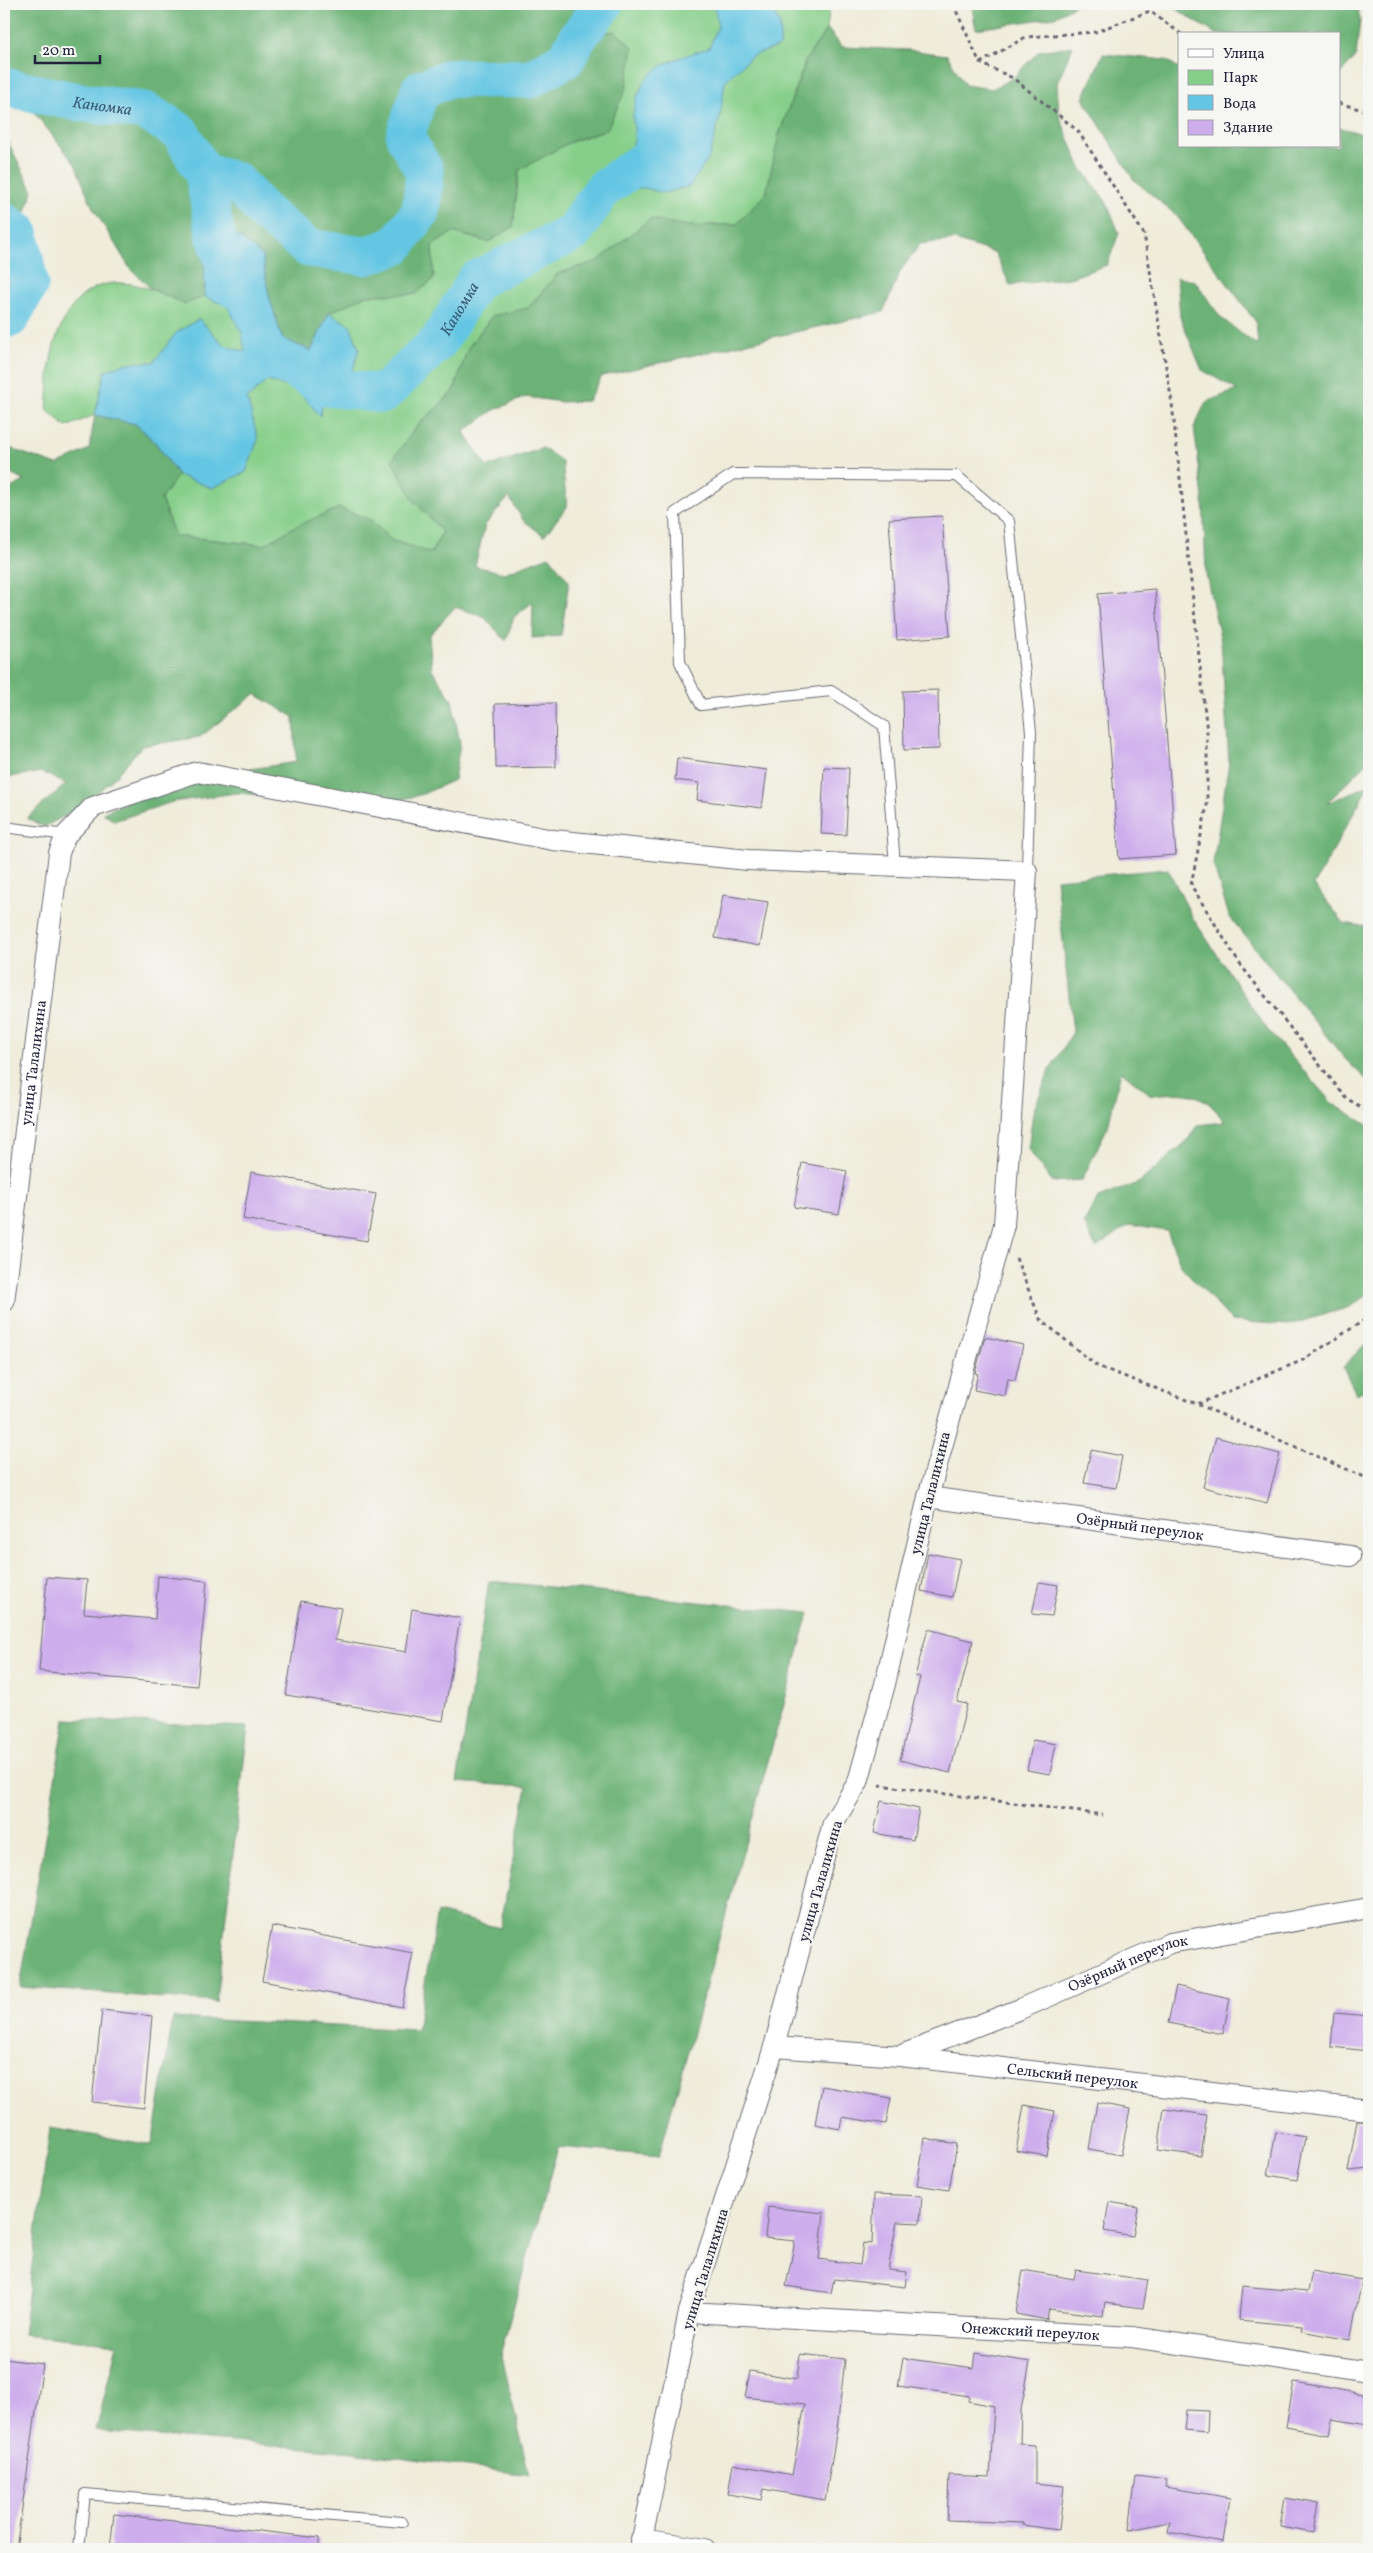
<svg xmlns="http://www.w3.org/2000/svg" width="1373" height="2553" font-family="Vollkorn,serif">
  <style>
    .green { fill: #86cf8a; stroke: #547862 }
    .forest { fill: #6cb276; stroke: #476a58 }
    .water { fill: #65c6e3; stroke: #44748f }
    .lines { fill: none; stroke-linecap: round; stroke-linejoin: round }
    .river { stroke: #65c6e3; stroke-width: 39 }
    .building { fill: #cdadec }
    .lane-casing { stroke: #6a6973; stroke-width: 12 }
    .street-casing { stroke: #6a6973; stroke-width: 22 }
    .path { stroke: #6a6973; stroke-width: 3; stroke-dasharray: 4 4; stroke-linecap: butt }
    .lane { stroke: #fff; stroke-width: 10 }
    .street { stroke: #fff; stroke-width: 20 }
    .labels { text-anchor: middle; stroke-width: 5; stroke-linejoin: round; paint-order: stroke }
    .street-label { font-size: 15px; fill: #22223b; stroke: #f6f6f2 }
    .water-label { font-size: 16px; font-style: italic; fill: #395b76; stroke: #f6f6f2 }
  </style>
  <rect width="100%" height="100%" fill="#f6f6f2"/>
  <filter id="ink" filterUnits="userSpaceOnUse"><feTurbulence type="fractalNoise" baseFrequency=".02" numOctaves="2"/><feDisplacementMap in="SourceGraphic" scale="10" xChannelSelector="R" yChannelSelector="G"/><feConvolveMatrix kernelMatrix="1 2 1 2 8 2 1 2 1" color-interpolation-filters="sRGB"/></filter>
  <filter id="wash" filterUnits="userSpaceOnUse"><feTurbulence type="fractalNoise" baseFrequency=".0096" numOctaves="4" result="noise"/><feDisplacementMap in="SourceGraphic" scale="20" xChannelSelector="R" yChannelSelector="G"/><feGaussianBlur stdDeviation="1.12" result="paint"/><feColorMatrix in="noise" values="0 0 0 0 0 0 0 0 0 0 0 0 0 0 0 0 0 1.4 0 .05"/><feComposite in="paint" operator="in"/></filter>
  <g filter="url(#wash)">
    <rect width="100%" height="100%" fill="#efecda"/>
    <!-- green -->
    <path class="green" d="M586 4H830L827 28 806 60 779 135 766 194 737 224 688 226 650 219 598 261 557 274 528 308 492 316 468 348 454 391 416 427 413 499 442 532 431 553 391 540 371 520 294 527 264 545 174 536 161 499 95 415 66 427 47 410C49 391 48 368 53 349 63 311 86 276 131 284 150 287 167 296 184 304L203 271 329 313 367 295 415 294 434 279 432 246 453 232 488 242 513 227 519 170 568 143 607 129 615 31 578 37Z"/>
    <!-- forest -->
    <path class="forest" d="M4 4H586L578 37 615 31 633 47 626 89 607 129 568 143 519 170 513 227 488 242 453 232 432 246 434 279 416 294 367 295 329 313 311 351 282 338 269 296 262 256 204 247 205 297 184 304 150 288 129 267 92 206 75 164 4 74Z
      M971 4H1077L1055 17 976 29Z
      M1172 4H1357L1360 20 1356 56 1339 76V34H1216L1182 13Z
      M827 28 842 47 908 50 947 55 965 85 992 89 1013 78 1039 51 1073 46 1057 83 1059 115 1080 166 1107 203 1119 233 1107 265 1070 278 1010 285 995 253 955 240 920 244 901 270 883 312 602 376 588 401 562 402 526 397 492 411 464 432 487 467 543 448 562 461 567 507 544 536 523 520 509 497 485 525 475 566 504 573 549 556 569 581 561 636 532 638 533 602 514 617 506 641 484 617 455 607 429 636 432 669 452 700 460 744 454 780 423 794 384 804 236 793 172 802 114 821 103 813 204 765 244 770 296 762 294 717 255 694 200 737 142 746 113 779 81 807 44 827 27 818 66 784 41 772 4 778V491L25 481 4 471V441L12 449 57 465 89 449 95 415 136 424 155 442 178 475 161 499 175 536 264 545 294 527 339 508 371 520 391 540 431 553 442 532 413 499 392 460 416 427 454 391 468 348 492 316 528 308 557 274 598 261 650 219 688 226 737 224 766 194 779 135 806 60Z
      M1103 54 1166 60 1179 68V146H1339V127L1369 136V761L1327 803 1369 785 1314 885 1344 923 1369 927V1082L1345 1059 1229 916 1213 864 1229 762 1221 642 1206 574 1203 498 1194 427 1206 402 1237 390 1202 370 1180 317 1177 277 1195 281 1221 318 1258 346 1256 322 1176 215 1134 180 1083 98Z
      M4 140 8 142 33 191 19 232 29 284 10 318H4Z
      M1168 869 1192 917 1267 1029 1332 1103 1369 1126V1293L1350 1307 1289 1325 1232 1321 1181 1266 1167 1231 1129 1225 1096 1248 1084 1223 1098 1198 1140 1182 1187 1141 1197 1125 1224 1122C1205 1090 1184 1092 1151 1095L1121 1071 1108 1126 1082 1180 1052 1182 1028 1149 1033 1112 1049 1071 1073 1032 1056 879Z
      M1369 1340V1388L1356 1394 1343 1367Z
      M489 1581 809 1613 659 2156 558 2147 501 2352 529 2475 344 2451 96 2431 117 2344 23 2334 50 2128 152 2145 173 2018 417 2030 437 1912 500 1928 527 1787 457 1782Z
      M65 1719 248 1727 216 2002 20 1987Z"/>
    <!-- water -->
    <path class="water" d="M714 4H769L780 24V46L752 56 725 81 720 116 709 158 690 186 664 193 645 188 603 189C616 174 630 160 634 141 636 132 632 122 633 114 641 66 669 61 709 48L718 26Z
      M216 237 240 238 262 256 269 296 282 338 311 351 329 313 350 325 359 349 352 373 326 388 320 416 297 389 267 381 247 398 258 439 246 472 212 488 178 475 155 442 136 424 95 415 105 371 127 363 154 362 176 333 199 319 224 345 245 352 242 333 227 306 205 297 204 247Z"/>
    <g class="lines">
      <!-- river -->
      <g class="river">
        <path id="s1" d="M4 87 79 102 145 111 180 132 204 173 236 181 265 213 308 248 365 256 395 246 421 211 425 172 405 137 420 90 451 78 530 79 566 59 578 37 604 4"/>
        <path d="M204 173 216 237 233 288"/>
        <path d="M4 222 19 232 29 284 10 318H4"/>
        <path id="s2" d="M281 362 326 387 383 394 439 341 476 280 573 233 603 189 646 159"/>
      </g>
    </g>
    <g id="blocks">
      <!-- building -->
      <path class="building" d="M942 516 950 636 897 640 889 519Z
        M1155 589 1176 855 1119 859 1098 594Z
        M938 690 939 749 904 750 903 691Z
        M555 703 556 767 496 768 495 704Z
        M677 758 767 770 762 808 697 800 699 783 675 780Z
        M824 767 849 768 846 835 821 834Z
        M723 895 768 902 760 946 715 938Z
        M802 1163 847 1171 839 1214 794 1207Z
        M251 1172 376 1194 367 1241 243 1219Z
        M985 1337 1023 1345 1015 1380 1008 1379 1005 1396 974 1390 978 1374 975 1373Z
        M1216 1437 1280 1454 1267 1503 1203 1487Z
        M1091 1450 1122 1456 1116 1488 1084 1483Z
        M928 1553 960 1559 952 1597 921 1591Z
        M158 1576 207 1581 197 1686 39 1671 47 1577 87 1580 84 1613 155 1619Z
        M1039 1582 1058 1585 1052 1616 1032 1614Z
        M301 1601 341 1608 335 1640 406 1652 412 1609 460 1618 443 1721 286 1695Z
        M928 1629 973 1641 957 1702 967 1704 950 1773 900 1760 920 1677 915 1676Z
        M1033 1740 1056 1744 1050 1774 1027 1770Z
        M881 1801 919 1809 913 1840 874 1833Z
        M272 1926 413 1953 402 2007 262 1981Z
        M1176 1986 1230 1998 1223 2034 1168 2023Z
        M102 2010 152 2016 144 2108 92 2102Z
        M1334 2013 1369 2016V2051L1331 2047Z
        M822 2086 891 2098 886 2124 842 2117 840 2129 815 2124Z
        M1097 2103 1130 2109 1121 2155 1089 2149Z
        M1024 2105 1055 2111 1047 2156 1016 2151Z
        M1164 2109 1207 2115 1201 2156 1158 2150Z
        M1357 2121 1369 2122V2169L1348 2171Z
        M1276 2132 1305 2137 1297 2180 1268 2175Z
        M925 2138 957 2144 949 2190 917 2185Z
        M874 2194 922 2196 920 2223 897 2222 888 2270 907 2272 905 2287 834 2279 831 2293 786 2286 795 2241 765 2238 768 2207 824 2213 819 2259 860 2265 863 2243 872 2244Z
        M1109 2202 1138 2207 1133 2236 1104 2231Z
        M1023 2270 1074 2279 1076 2270 1148 2280 1143 2308 1105 2303 1103 2316 1049 2309 1047 2320 1016 2314Z
        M1312 2271 1362 2280 1350 2340 1301 2331 1302 2326 1239 2320 1242 2286 1308 2292Z
        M976 2353 1030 2362 1021 2410 1020 2444 1035 2445V2483L1064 2486 1059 2530 1022 2525V2523L947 2520 949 2475 990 2477 994 2406 968 2401 969 2396 898 2386 903 2358 974 2368Z
        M800 2354 845 2359 837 2429 825 2500 763 2489 761 2500 728 2494 733 2464 792 2475 805 2404 745 2397 750 2371 797 2379Z
        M4 2359 43 2364 16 2549H4Z
        M1294 2382 1369 2395V2425L1332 2419 1329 2435 1286 2427Z
        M1186 2410 1208 2411 1207 2432 1184 2430Z
        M1136 2475 1167 2479 1165 2487 1230 2498 1223 2542 1168 2532 1170 2522 1129 2530Z
        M1285 2497 1318 2503 1313 2533 1280 2527Z
        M114 2514 319 2538V2549H110Z"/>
    </g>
  </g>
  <g filter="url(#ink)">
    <use href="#blocks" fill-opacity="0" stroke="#6a6973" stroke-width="1"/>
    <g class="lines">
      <defs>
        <path id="lane" d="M4 827 66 835
          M895 865 884 726 831 691 701 705 680 662 675 513 733 474 957 476 1009 521 1031 732 1027 871
          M79 2549 85 2494 402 2522"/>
        <g id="street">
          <path id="s3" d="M4 1302 59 853 66 835 93 807 197 772 553 840 748 860 1027 871 1004 1225 928 1497 885 1684 858 1782 833 1823 774 2047 689 2312 640 2549"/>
          <path id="s4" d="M928 1497 1350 1556"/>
          <path id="s5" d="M774 2047 900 2056 1369 2110"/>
          <path id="s6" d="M904 2054 1020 2009 1170 1943 1369 1908"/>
          <path id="s7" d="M689 2312 1132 2337 1369 2372"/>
          <path d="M641 2539 705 2549"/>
        </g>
      </defs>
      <!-- lane casing -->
      <use href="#lane" class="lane-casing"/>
      <!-- street casing -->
      <use href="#street" class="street-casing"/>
      <!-- path -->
      <path class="path" d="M953 4 980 63 1013 78 1078 131 1144 234 1172 403 1207 732V805L1191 885 1239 963 1346 1098 1369 1112
        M980 63 1026 37 1095 32 1150 11 1181 34
        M1339 103 1369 112
        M1016 1258 1040 1319 1097 1366 1197 1404 1369 1479
        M1198 1404 1303 1360 1369 1317
        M879 1785 1103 1815"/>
      <!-- lane -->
      <use href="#lane" class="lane"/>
      <!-- street -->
      <use href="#street" class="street"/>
    </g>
  </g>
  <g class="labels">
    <!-- street labels -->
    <g class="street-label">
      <text dy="5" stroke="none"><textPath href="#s3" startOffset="241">улица Талалихина</textPath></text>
      <text transform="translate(930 1493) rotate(-76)" y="5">улица Талалихина</text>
      <text dy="5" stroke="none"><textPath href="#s4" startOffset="214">Озёрный переулок</textPath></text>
      <text transform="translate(820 1881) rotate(-74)" y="5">улица Талалихина</text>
      <text dy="5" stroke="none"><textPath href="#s6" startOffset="242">Озёрный переулок</textPath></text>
      <text dy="5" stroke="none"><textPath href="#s5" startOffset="300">Сельский переулок</textPath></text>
      <text transform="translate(705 2269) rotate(-73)" y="5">улица Талалихина</text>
      <text dy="5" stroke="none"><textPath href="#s7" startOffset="342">Онежский переулок</textPath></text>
    </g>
    <!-- water labels -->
    <g class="water-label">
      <text dy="6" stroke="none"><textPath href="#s1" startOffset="100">Каномка</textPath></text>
      <text dy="6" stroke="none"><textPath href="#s2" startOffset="224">Каномка</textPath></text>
    </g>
  </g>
  <!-- margin -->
  <rect width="1373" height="2553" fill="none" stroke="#f6f6f2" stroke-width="20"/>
  <!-- legend -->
  <rect x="1178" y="32" width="162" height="115" fill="#f6f6f2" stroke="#a1a1a9"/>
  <rect x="1188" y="49" width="25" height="8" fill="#ffffff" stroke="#a1a1a9"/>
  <text x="1223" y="58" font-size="15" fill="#22223b">Улица</text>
  <rect x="1188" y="70" width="25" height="15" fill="#86cf8a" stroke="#a1a1a9"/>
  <text x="1223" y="82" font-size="15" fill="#22223b">Парк</text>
  <rect x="1188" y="95" width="25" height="15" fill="#65c6e3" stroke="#a1a1a9"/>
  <text x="1223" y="108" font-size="15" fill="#22223b">Вода</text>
  <rect x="1188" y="120" width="25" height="15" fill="#cdadec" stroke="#a1a1a9"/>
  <text x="1223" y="132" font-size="15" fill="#22223b">Здание</text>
  <!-- scale -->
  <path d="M35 55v8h65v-8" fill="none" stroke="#22223b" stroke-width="2.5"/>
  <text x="42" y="55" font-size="15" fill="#22223b" stroke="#f6f6f2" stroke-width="4" paint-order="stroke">20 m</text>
</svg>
